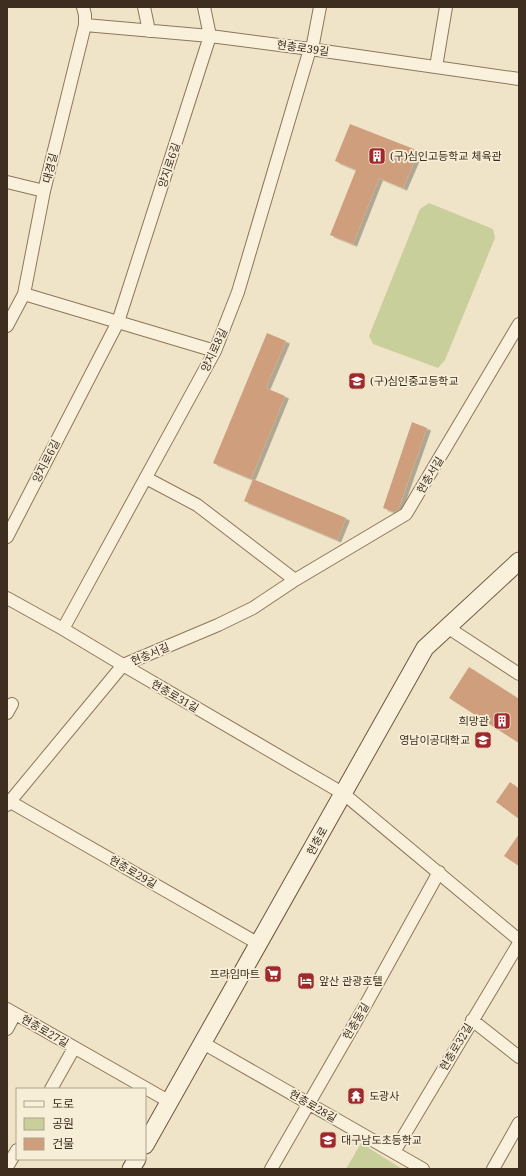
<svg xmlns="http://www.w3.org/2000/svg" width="526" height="1176" font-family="'Noto Serif','Noto Sans KR',serif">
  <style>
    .green { fill: #c9cf9b }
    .building { fill: #cf9f7d; filter: url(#shadow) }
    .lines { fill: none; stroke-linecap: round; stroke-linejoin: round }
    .street-casing { stroke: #8d765c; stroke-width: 14 }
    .secondary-casing { stroke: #6f573f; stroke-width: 19 }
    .street { stroke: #faf1dc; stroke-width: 12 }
    .secondary { stroke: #faf1dc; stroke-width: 17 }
    .labels { text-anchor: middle; stroke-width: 3.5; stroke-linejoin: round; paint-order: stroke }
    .street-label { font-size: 11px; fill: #3d2e20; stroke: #f7eed8 }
    .poi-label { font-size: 11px; fill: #3d2e20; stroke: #f7eed8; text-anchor: start }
  </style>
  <defs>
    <filter id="shadow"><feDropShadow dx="4" dy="2.5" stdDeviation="0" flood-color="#0004"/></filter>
  </defs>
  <rect width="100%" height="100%" fill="#f0e4c8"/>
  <!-- green -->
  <path class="green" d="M429 203 493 229 495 238 445 360 438 368 373 344 369 336 420 209Z
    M361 1143 402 1169H346Z"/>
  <!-- building -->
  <path class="building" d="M350 124 419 151 403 188 379 178 353 244 330 235 356 170 335 161Z
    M267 333 286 341 266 388 285 396 251 479 213 463Z
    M412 422 427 428 398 510 394 512 383 508Z
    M253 479 346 518 337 540 244 501Z
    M469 667 519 699V743L449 698Z
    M510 782 519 789V819L496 802Z
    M519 834V866L504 856Z"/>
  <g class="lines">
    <defs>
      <path id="street" d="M144 7 149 31
        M85 25 210 36 310 49 519 79
        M312 49 320 7
        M436 67 446 7
        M7 182 44 191
        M24 294 215 351
        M7 326 24 294 44 191 85 25V15L83 7
        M146 478 197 505 295 580
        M7 537 118 322 210 36 204 7
        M7 598 63 629 123 665 344 794 519 940
        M447 627 519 674
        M63 629 215 351 238 292 310 49
        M7 713 12 704
        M7 800 259 944
        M7 805 123 665 218 625 253 608 295 580 406 514 519 324
        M7 1009 170 1102
        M472 1020 519 1057
        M7 1029 15 1014
        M203 1043 423 1169
        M51 1089 74 1048
        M394 1152 519 943
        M7 1167 17 1150
        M271 1169 366 1004 439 872
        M493 1169 519 1123"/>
      <path id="secondary" d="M145 1145 425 648 519 561
        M131 1169 137 1159"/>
    </defs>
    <!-- street casing -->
    <use href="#street" class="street-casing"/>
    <!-- secondary casing -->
    <use href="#secondary" class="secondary-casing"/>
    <!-- street -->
    <use href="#street" class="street"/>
    <!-- secondary -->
    <use href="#secondary" class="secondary"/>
  </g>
  <!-- icons -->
  <defs>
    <symbol id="building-square" viewBox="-11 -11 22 22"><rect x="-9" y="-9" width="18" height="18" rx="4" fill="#9e2a2b" stroke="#f7eed8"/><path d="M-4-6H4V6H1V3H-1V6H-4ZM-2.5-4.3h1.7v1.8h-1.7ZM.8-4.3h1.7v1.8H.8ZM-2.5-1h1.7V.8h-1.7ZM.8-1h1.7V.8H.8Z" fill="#fff"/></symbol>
    <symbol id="school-square" viewBox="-11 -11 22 22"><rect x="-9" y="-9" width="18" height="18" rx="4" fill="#9e2a2b" stroke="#f7eed8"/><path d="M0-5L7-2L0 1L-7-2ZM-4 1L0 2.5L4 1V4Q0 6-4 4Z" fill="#fff"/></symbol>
    <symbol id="university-square" viewBox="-11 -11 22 22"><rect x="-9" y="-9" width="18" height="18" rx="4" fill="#9e2a2b" stroke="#f7eed8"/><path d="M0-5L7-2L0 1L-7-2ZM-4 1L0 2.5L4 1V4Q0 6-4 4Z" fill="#fff"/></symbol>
    <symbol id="supermarket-square" viewBox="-11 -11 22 22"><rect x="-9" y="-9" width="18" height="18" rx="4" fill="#9e2a2b" stroke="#f7eed8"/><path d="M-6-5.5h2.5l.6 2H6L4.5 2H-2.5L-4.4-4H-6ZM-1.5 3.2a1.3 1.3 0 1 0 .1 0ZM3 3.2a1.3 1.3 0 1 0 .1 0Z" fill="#fff"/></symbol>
    <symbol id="hotel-square" viewBox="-11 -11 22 22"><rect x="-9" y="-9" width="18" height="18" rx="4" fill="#9e2a2b" stroke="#f7eed8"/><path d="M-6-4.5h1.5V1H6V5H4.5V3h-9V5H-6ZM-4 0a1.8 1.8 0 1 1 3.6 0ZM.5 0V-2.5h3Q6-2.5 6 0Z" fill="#fff"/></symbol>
    <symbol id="temple-square" viewBox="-11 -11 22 22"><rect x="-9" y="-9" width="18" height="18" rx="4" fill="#9e2a2b" stroke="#f7eed8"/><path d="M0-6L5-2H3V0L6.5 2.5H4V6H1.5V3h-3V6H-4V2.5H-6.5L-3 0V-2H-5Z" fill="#fff"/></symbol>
  </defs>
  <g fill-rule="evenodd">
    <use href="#building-square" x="367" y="146" width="20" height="20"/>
    <use href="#school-square" x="347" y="371" width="20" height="20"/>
    <use href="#building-square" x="492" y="711" width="20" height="20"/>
    <use href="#university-square" x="473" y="730" width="20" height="20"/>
    <use href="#supermarket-square" x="263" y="964" width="20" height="20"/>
    <use href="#hotel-square" x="296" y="971" width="20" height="20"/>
    <use href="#temple-square" x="346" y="1086" width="20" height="20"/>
    <use href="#school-square" x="318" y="1130" width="20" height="20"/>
  </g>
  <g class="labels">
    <!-- street labels -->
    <g class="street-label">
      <text transform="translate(303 48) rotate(8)" y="4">현충로39길</text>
      <text transform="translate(169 165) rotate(-72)" y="4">양지로6길</text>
      <text transform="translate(50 168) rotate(-76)" y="4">대경길</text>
      <text transform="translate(214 350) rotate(-65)" y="4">양지로8길</text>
      <text transform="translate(46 461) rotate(-63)" y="4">양지로6길</text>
      <text transform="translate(430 475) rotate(-59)" y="4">현충서길</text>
      <text transform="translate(150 654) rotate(-23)" y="4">현충서길</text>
      <text transform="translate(175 696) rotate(30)" y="4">현충로31길</text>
      <text transform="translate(317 841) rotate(-61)" y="4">현충로</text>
      <text transform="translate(133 872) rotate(30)" y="4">현충로29길</text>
      <text transform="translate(356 1021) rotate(-60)" y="4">현충동길</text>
      <text transform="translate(45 1031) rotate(30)" y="4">현충로27길</text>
      <text transform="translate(456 1047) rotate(-59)" y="4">현충로32길</text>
      <text transform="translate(313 1106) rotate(30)" y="4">현충로28길</text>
    </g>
    <!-- poi labels -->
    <g class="poi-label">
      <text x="390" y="160">(구)심인고등학교 체육관</text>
      <text x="370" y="385">(구)심인중고등학교</text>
      <text x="489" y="725" text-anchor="end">희망관</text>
      <text x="470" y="744" text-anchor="end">영남이공대학교</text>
      <text x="260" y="978" text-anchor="end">프라임마트</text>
      <text x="319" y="985">앞산 관광호텔</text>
      <text x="369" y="1100">도광사</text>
      <text x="341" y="1144">대구남도초등학교</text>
    </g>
  </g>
  <!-- border -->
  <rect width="526" height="1176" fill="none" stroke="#3d2e20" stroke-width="16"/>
  <!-- legend -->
  <rect x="16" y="1088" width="130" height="72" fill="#f7eed8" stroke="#ada18e"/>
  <rect x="24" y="1101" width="20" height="6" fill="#faf1dc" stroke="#ada18e"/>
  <text x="52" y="1108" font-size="12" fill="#3d2e20">도로</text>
  <rect x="24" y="1118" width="20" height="12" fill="#c9cf9b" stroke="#ada18e"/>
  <text x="52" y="1128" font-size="12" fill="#3d2e20">공원</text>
  <rect x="24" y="1138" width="20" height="12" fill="#cf9f7d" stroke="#ada18e"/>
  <text x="52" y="1148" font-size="12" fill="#3d2e20">건물</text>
</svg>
